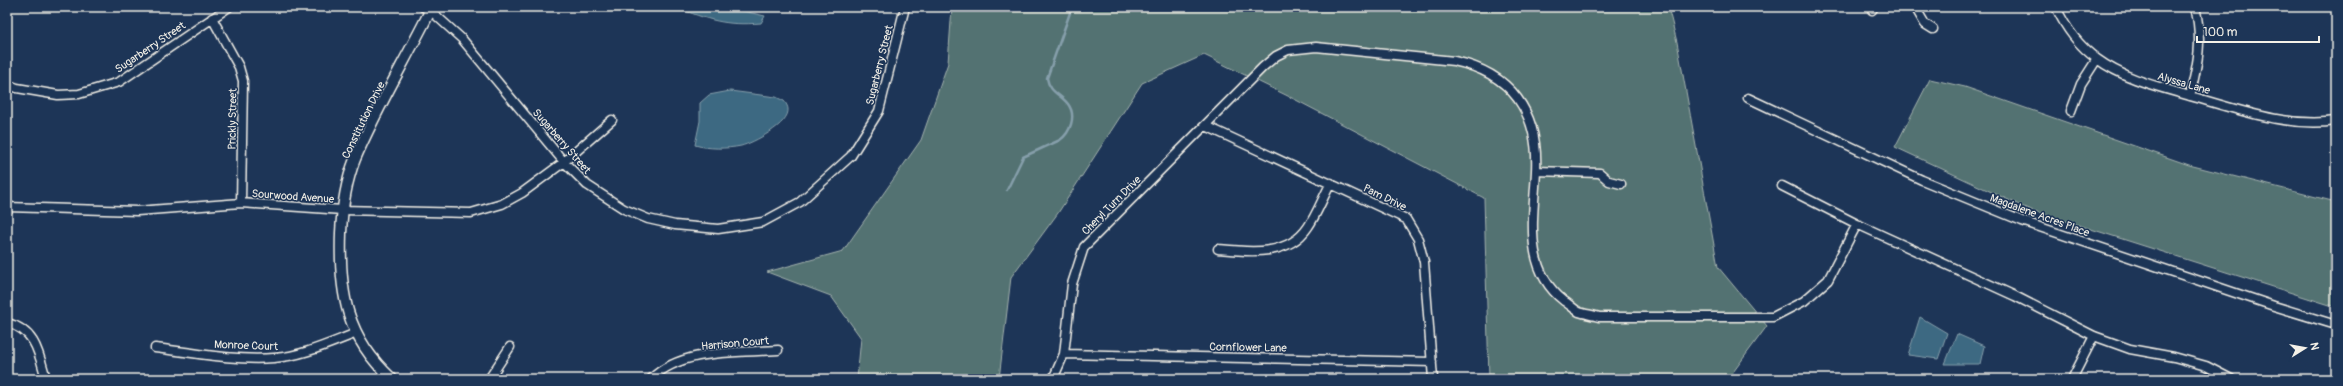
<svg xmlns="http://www.w3.org/2000/svg" width="2343" height="386" font-family="Pangolin,sans-serif">
  <style>
    .green { fill: #537272; stroke: #a4b2ad }
    .water { fill: #3d6982; stroke: #869fab }
    .lines { fill: none; stroke-linecap: round; stroke-linejoin: round }
    .stream { stroke: #869fab; stroke-width: 2.5 }
    .minor-casing { stroke: #f4f1e8; stroke-width: 11 }
    .tertiary-casing { stroke: #f4f1e8; stroke-width: 13 }
    .minor { stroke: #1d3557; stroke-width: 8 }
    .tertiary { stroke: #1d3557; stroke-width: 10 }
    .labels { text-anchor: middle; stroke-width: 3; stroke-linejoin: round; paint-order: stroke }
    .street-label { font-size: 11px; fill: #f4f1e8; stroke: #1d3557 }
  </style>
  <rect width="100%" height="100%" fill="#1d3557"/>
  <filter id="ink" filterUnits="userSpaceOnUse"><feTurbulence type="fractalNoise" baseFrequency=".025" numOctaves="2"/><feDisplacementMap in="SourceGraphic" scale="8" xChannelSelector="R" yChannelSelector="G"/><feConvolveMatrix kernelMatrix="1 2 1 2 8 2 1 2 1" color-interpolation-filters="sRGB"/></filter>
  <g filter="url(#ink)">
    <!-- green -->
    <path class="green" d="M952 7H1668L1677 42 1718 267 1767 326 1728 379H1489L1484 198 1296 100 1204 55 1142 83 1058 213 1011 277 999 379H857L861 338 831 296 767 272 843 251 921 140 948 63Z
      M1930 79 1965 87 2189 165 2336 202V307L2028 209 1895 147Z"/>
    <!-- water -->
    <path class="water" d="M675 7H726L765 16 761 23C725 26 709 20 675 7Z
      M730 91 776 97 784 101C786 103 788 107 788 109 790 124 753 143 741 146 727 149 708 149 695 145L700 121V103L709 95Z
      M1920 317 1947 333 1938 359 1908 355Z
      M1957 334 1984 346 1980 364H1945Z"/>
    <g class="lines">
      <!-- stream -->
      <path class="stream" d="M1007 190 1023 157 1060 140C1070 133 1077 116 1068 104 1060 94 1049 92 1047 78L1072 7"/>
      <defs>
        <path id="minor" d="M423 7 430 10 462 39 564 162 587 185 624 209 648 219 675 225 718 229 763 222 800 202 851 156 879 111 905 7
          M1915 7 1925 24 1933 29
          M2056 7C2065 27 2079 46 2097 59 2124 79 2159 87 2190 96 2237 109 2286 128 2336 121
          M1872 10 1874 7
          M212 18 239 67 243 81 241 203
          M7 84 17 88 58 95 79 94 119 82 229 7
          M2190 96C2198 63 2203 40 2195 7
          M1748 98 1922 180 2022 221 2274 306 2336 325
          M2071 111 2081 84 2097 59
          M1206 126 1406 219 1418 239 1424 262 1433 379
          M1536 171 1600 173 1609 181 1621 184
          M1782 186 1857 224 2015 296 2094 336 2130 349 2174 357 2206 366 2231 379
          M7 207 137 211 241 203 342 210 471 213 502 204 522 193 564 162 612 120
          M1218 249C1249 252 1288 257 1308 227 1317 214 1323 197 1331 183
          M7 323C36 330 39 354 46 379
          M155 348C194 353 235 361 274 358 303 356 330 343 357 333
          M1064 354 1432 362
          M489 379 510 347
          M651 379C682 348 738 353 778 350
          M1053 379 1064 354 1072 284 1084 247 1263 67 1276 56 1288 50 1316 47 1454 61C1511 73 1539 112 1536 171 1534 217 1522 268 1564 301 1569 304 1574 309 1579 312 1585 314 1593 315 1599 317H1773L1804 301 1828 280 1857 224
          M2072 379 2094 336"/>
        <path id="tertiary" d="M392 379C346 337 339 293 341 233 342 209 346 182 355 159 377 107 407 58 432 7"/>
      </defs>
      <!-- minor casing -->
      <use href="#minor" class="minor-casing"/>
      <!-- tertiary casing -->
      <use href="#tertiary" class="tertiary-casing"/>
      <!-- minor -->
      <use href="#minor" class="minor"/>
      <!-- tertiary -->
      <use href="#tertiary" class="tertiary"/>
    </g>
  </g>
  <g class="labels">
    <!-- street labels -->
    <g class="street-label">
      <text transform="translate(150 47) rotate(-34)" y="4">Sugarberry Street</text>
      <text transform="translate(879 65) rotate(-76)" y="4">Sugarberry Street</text>
      <text transform="translate(2184 83) rotate(16)" y="4">Alyssa Lane</text>
      <text transform="translate(232 119) rotate(-89)" y="4">Prickly Street</text>
      <text transform="translate(363 120) rotate(-64)" y="4">Constitution Drive</text>
      <text transform="translate(562 141) rotate(49)" y="4">Sugarberry Street</text>
      <text transform="translate(293 196) rotate(4)" y="4">Sourwood Avenue</text>
      <text transform="translate(1385 197) rotate(26)" y="4">Pam Drive</text>
      <text transform="translate(1111 205) rotate(-45)" y="4">Cheryl Turn Drive</text>
      <text transform="translate(2040 215) rotate(20)" y="4">Magdalene Acres Place</text>
      <text transform="translate(735 343) rotate(-5)" y="4">Harrison Court</text>
      <text transform="translate(246 345) rotate(2)" y="4">Monroe Court</text>
      <text transform="translate(1248 347) rotate(1)" y="4">Cornflower Lane</text>
    </g>
  </g>
  <!-- margin -->
  <rect width="2343" height="386" fill="none" stroke="#1d3557" stroke-width="24"/>
  <rect x="12" y="12" width="2319" height="362" fill="none" stroke="#f4f1e8" stroke-width="1.5" filter="url(#ink)"/>
  <!-- north arrow -->
  <g transform="translate(2305 348) rotate(79)" stroke="#1d3557" stroke-width="3" paint-order="stroke">
  <path d="M0-3L7 15L0 10L-7 15Z" fill="#f4f1e8"/>
  <text y="-6" font-size="11" font-weight="bold" text-anchor="middle" fill="#f4f1e8">N</text>
  </g>
  <!-- scale -->
  <path d="M2197 36v6h122v-6" fill="none" stroke="#f4f1e8" stroke-width="2"/>
  <text x="2203" y="36" font-size="12" fill="#f4f1e8" stroke="#1d3557" stroke-width="3" paint-order="stroke">100 m</text>
</svg>
